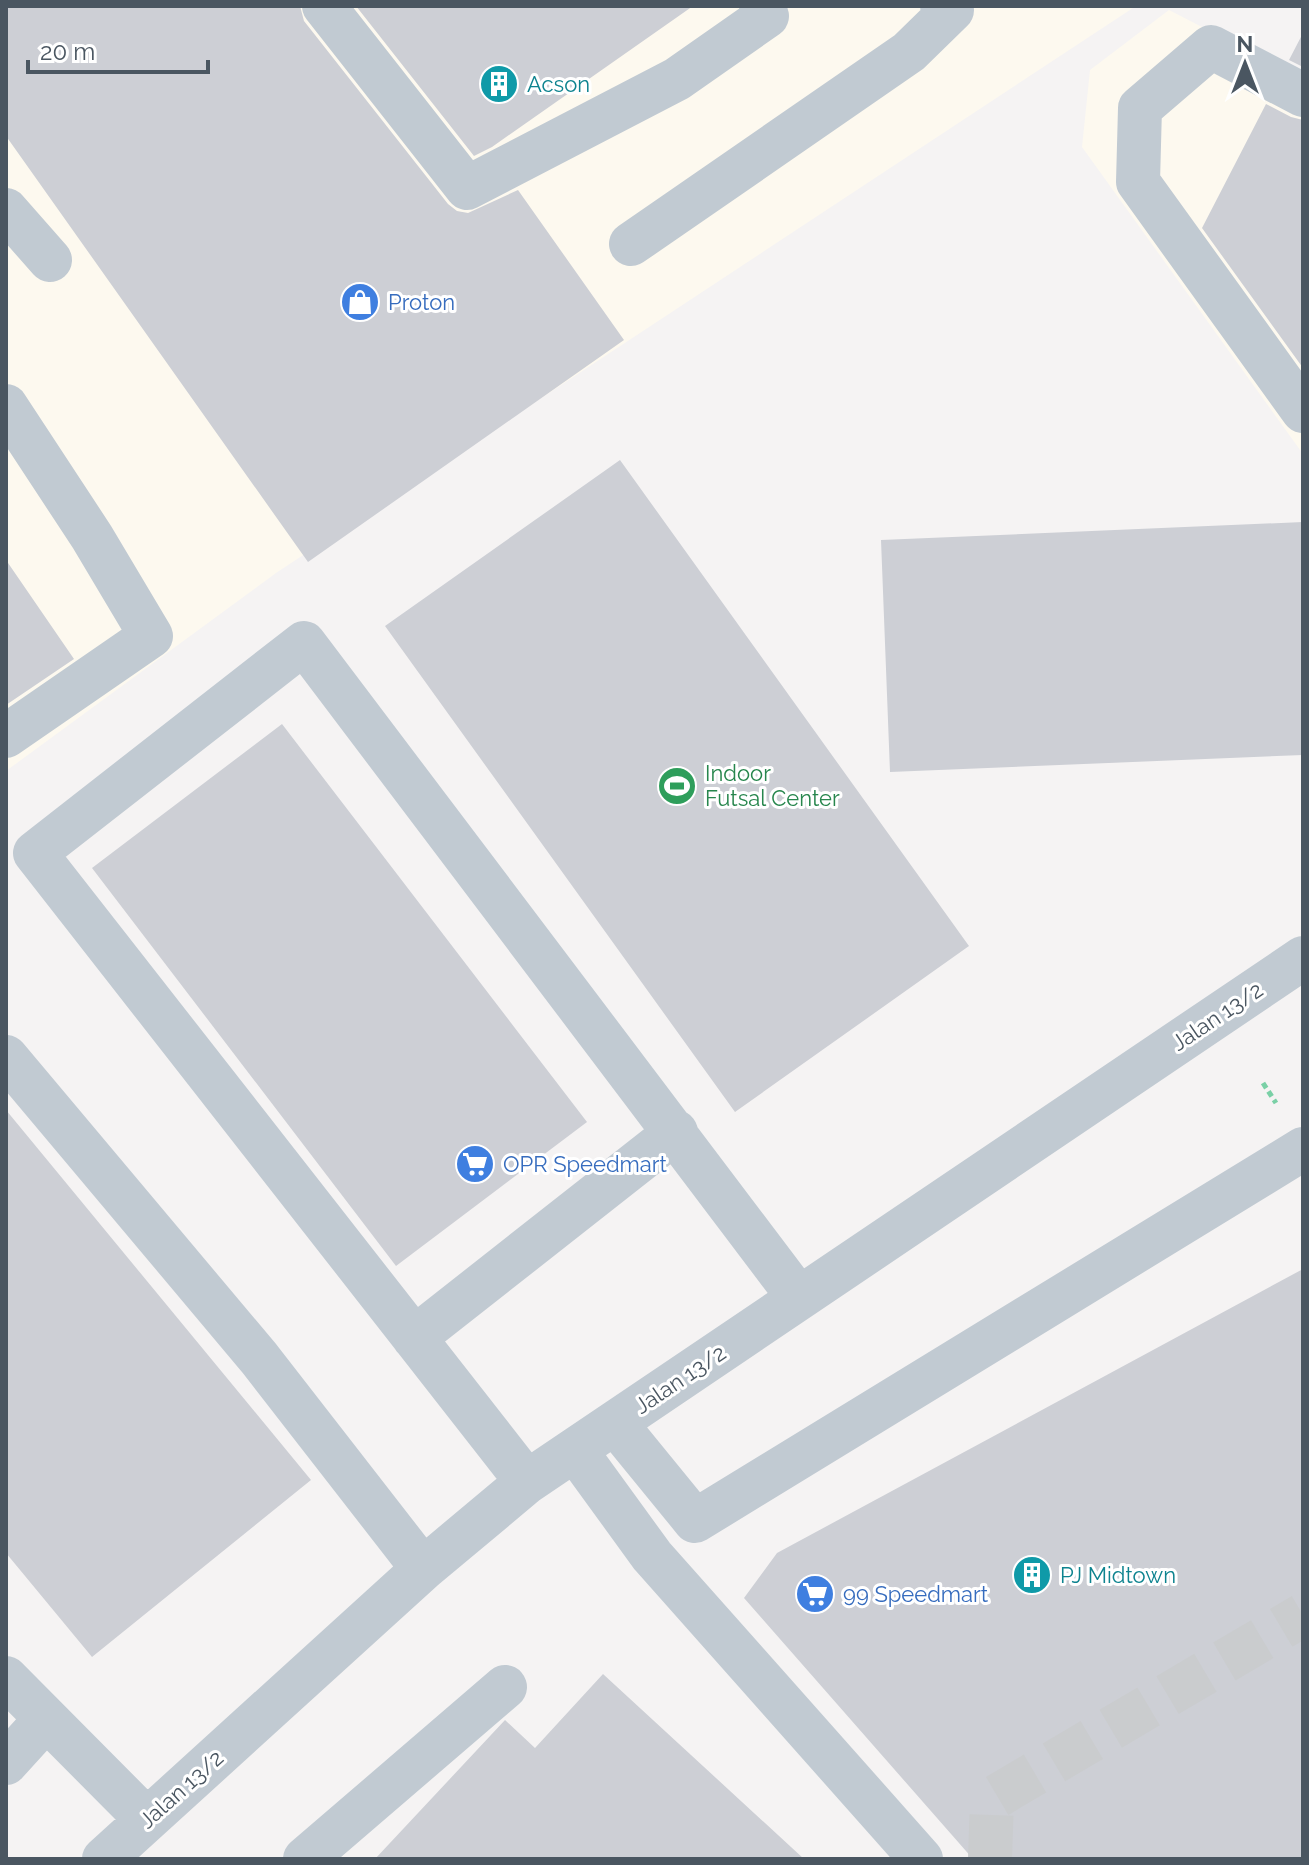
<svg xmlns="http://www.w3.org/2000/svg" width="1309" height="1865" font-family="Raleway,sans-serif">
  <style>
    .commercial { fill: #fdf9ef }
    .building { fill: #cdcfd5 }
    .lines { fill: none; stroke-linecap: round; stroke-linejoin: round }
    .minor-tunnel { stroke: #caccce; stroke-width: 44; stroke-dasharray: 44 22; stroke-linecap: butt }
    .path { stroke: #7ad0a6; stroke-width: 5; stroke-dasharray: 6 4; stroke-linecap: butt }
    .minor { stroke: #c1cad2; stroke-width: 44 }
    .labels { text-anchor: middle; stroke-width: 6; stroke-linejoin: round; paint-order: stroke }
    .culture-label { font-size: 22px; fill: #0d838f; stroke: #fff; text-anchor: start }
    .shop-label { font-size: 22px; fill: #366cbe; stroke: #fff; text-anchor: start }
    .leisure-label { font-size: 22px; fill: #27864d; stroke: #fff; text-anchor: start }
    .street-label { font-size: 22px; fill: #4a5661; stroke: #fff }
  </style>
  <rect width="100%" height="100%" fill="#f5f3f3"/>
  <!-- commercial -->
  <path class="commercial" d="M6 6H1136L276 573 6 771Z
    M1169 10 1303 79V454L1082 147 1090 70Z"/>
  <!-- building -->
  <path class="building" d="M6 6H300L304 21 448 204 457 211 468 213 518 190 624 340 308 562 6 136Z
    M356 6H693L492 147 474 156Z
    M1303 33V67L1289 60Z
    M1266 104 1291 117 1303 120V368L1202 228Z
    M620 460 969 946 735 1112 385 626Z
    M1303 522V755L890 772 881 540Z
    M6 560 74 659 6 705Z
    M282 724 587 1122 396 1266 92 868Z
    M6 1110 311 1480 92 1657 6 1553Z
    M1303 1269V1859H973L744 1598 777 1553Z
    M603 1674 804 1859H375L505 1720 535 1748Z"/>
  <g class="lines">
    <!-- minor-tunnel -->
    <path class="minor-tunnel" d="M990 1859 992 1799 1303 1615"/>
    <!-- path -->
    <path class="path" d="M1263 1083 1276 1103"/>
    <!-- minor -->
    <path class="minor" d="M324 6 467 188 677 79 767 16 761 6
      M1303 95 1211 47 1140 108 1138 182 1303 411
      M6 210 50 260
      M631 244 909 52 952 10 942 6
      M6 406 92 537 151 636 6 736
      M6 1057 259 1358 423 1569
      M414 1338 676 1132
      M615 1423 695 1521 1303 1149
      M575 1450 652 1556 921 1859
      M527 1482 35 853 304 643 799 1298
      M6 1678 147 1820
      M6 1763 46 1719
      M104 1859 423 1569 527 1482 1303 958
      M305 1859 505 1687"/>
  </g>
  <!-- icons -->
  <defs>
    <symbol id="building-disc" viewBox="-11 -11 22 22"><circle r="9.5" fill="#0f9aa8" stroke="#fff"/><path d="M-4-6H4V6H1V3H-1V6H-4ZM-2.5-4.3h1.7v1.8h-1.7ZM.8-4.3h1.7v1.8H.8ZM-2.5-1h1.7V.8h-1.7ZM.8-1h1.7V.8H.8Z" fill="#fff"/></symbol>
    <symbol id="shop-disc" viewBox="-11 -11 22 22"><circle r="9.5" fill="#3f7fe0" stroke="#fff"/><path d="M-5-2.5h2.3a2.7 3.5 0 0 1 5.4 0H5L5.5 6h-11ZM-1.5-2.5h3a1.5 2.3 0 0 0-3 0Z" fill="#fff"/></symbol>
    <symbol id="stadium-disc" viewBox="-11 -11 22 22"><circle r="9.5" fill="#2e9e5b" stroke="#fff"/><path d="M0-5a6.5 5 0 1 0 0 10a6.5 5 0 1 0 0-10ZM-3.5-1.8h7v3.6h-7Z" fill="#fff"/></symbol>
    <symbol id="supermarket-disc" viewBox="-11 -11 22 22"><circle r="9.5" fill="#3f7fe0" stroke="#fff"/><path d="M-6-5.5h2.5l.6 2H6L4.5 2H-2.5L-4.4-4H-6ZM-1.5 3.2a1.3 1.3 0 1 0 .1 0ZM3 3.2a1.3 1.3 0 1 0 .1 0Z" fill="#fff"/></symbol>
  </defs>
  <g fill-rule="evenodd">
    <use href="#building-disc" x="477" y="62" width="44" height="44"/>
    <use href="#shop-disc" x="338" y="280" width="44" height="44"/>
    <use href="#stadium-disc" x="655" y="764" width="44" height="44"/>
    <use href="#supermarket-disc" x="453" y="1142" width="44" height="44"/>
    <use href="#building-disc" x="1010" y="1553" width="44" height="44"/>
    <use href="#supermarket-disc" x="793" y="1572" width="44" height="44"/>
  </g>
  <g class="labels">
    <!-- culture labels -->
    <g class="culture-label">
      <text x="527" y="92">Acson</text>
      <text x="1060" y="1583">PJ Midtown</text>
    </g>
    <!-- shop labels -->
    <g class="shop-label">
      <text x="388" y="310">Proton</text>
      <text x="503" y="1172">OPR Speedmart</text>
      <text x="843" y="1602">99 Speedmart</text>
    </g>
    <!-- leisure labels -->
    <g class="leisure-label">
      <text x="705" y="781">Indoor<tspan x="705" dy="25">Futsal Center</tspan></text>
    </g>
    <!-- street labels -->
    <g class="street-label">
      <text transform="translate(1217 1016) rotate(-34)" y="8">Jalan 13/2</text>
      <text transform="translate(680 1379) rotate(-34)" y="8">Jalan 13/2</text>
      <text transform="translate(181 1789) rotate(-42)" y="8">Jalan 13/2</text>
    </g>
  </g>
  <!-- border -->
  <rect width="1309" height="1865" fill="none" stroke="#4a5661" stroke-width="16"/>
  <!-- north arrow -->
  <g transform="translate(1245 64)" stroke="#ffffff" stroke-width="6" paint-order="stroke">
  <path d="M0-6L14 30L0 20L-14 30Z" fill="#4a5661"/>
  <text y="-12" font-size="22" font-weight="bold" text-anchor="middle" fill="#4a5661">N</text>
  </g>
  <!-- scale -->
  <path d="M28 60v12h180v-12" fill="none" stroke="#4a5661" stroke-width="4"/>
  <text x="40" y="60" font-size="24" fill="#4a5661" stroke="#ffffff" stroke-width="6" paint-order="stroke">20 m</text>
</svg>
